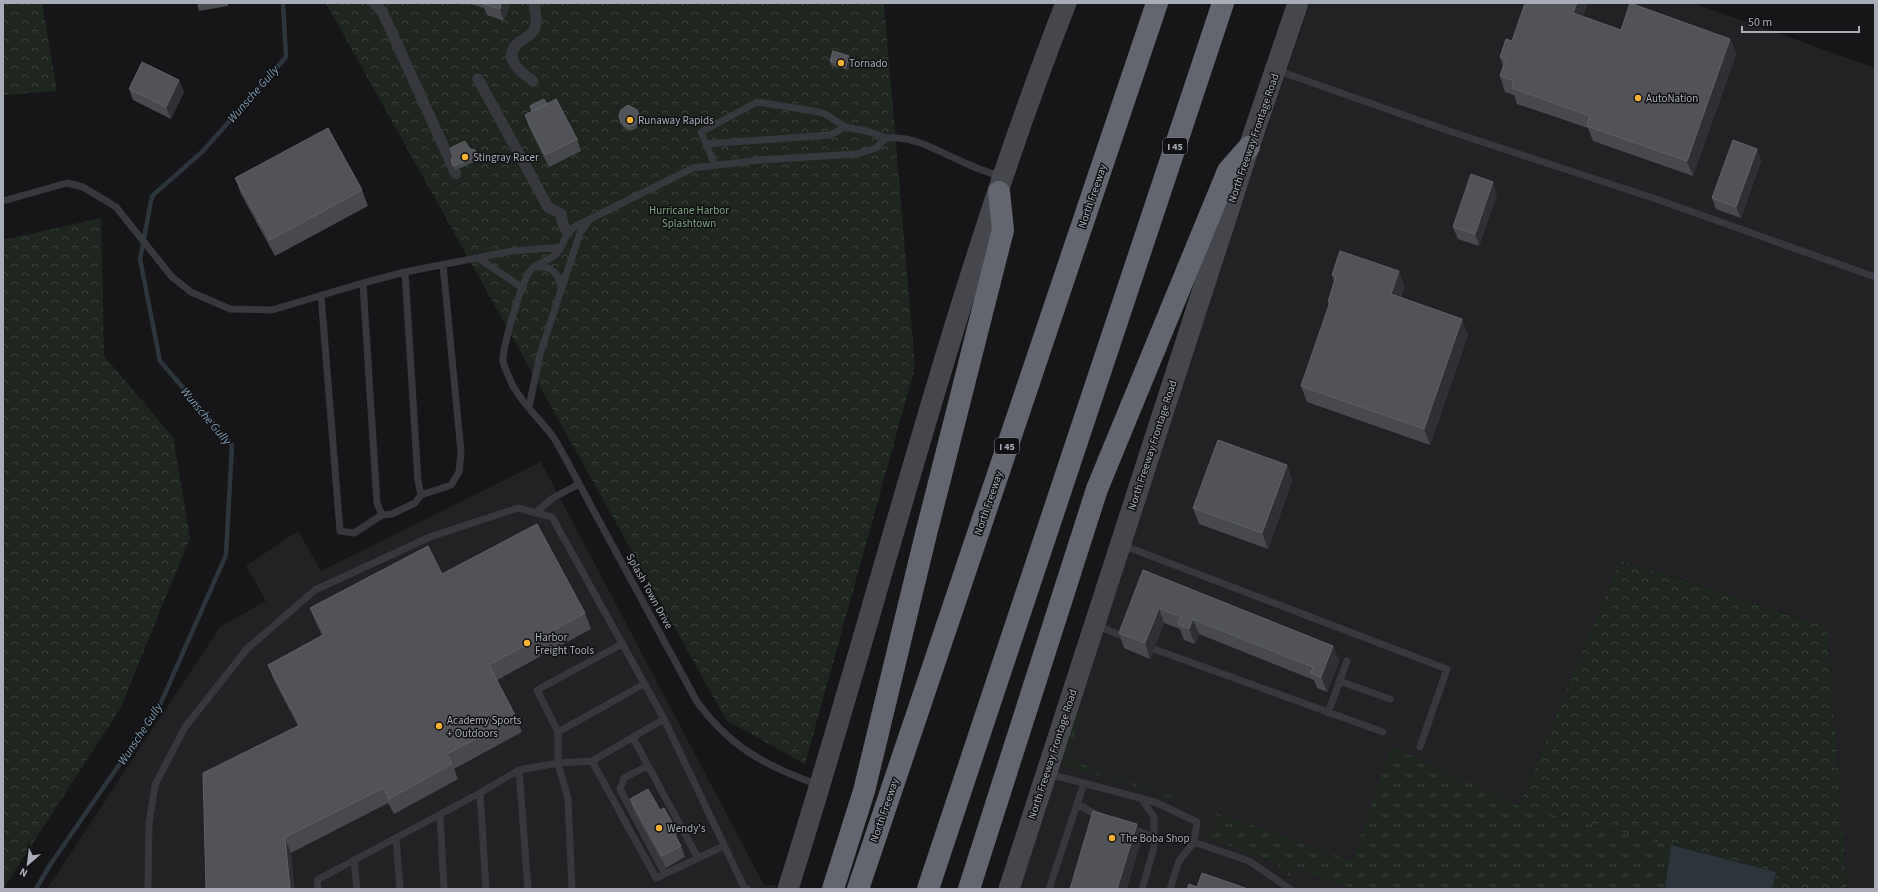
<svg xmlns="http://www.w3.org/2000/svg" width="1878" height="892" font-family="'Source Sans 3',sans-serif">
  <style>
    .built { fill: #222225 }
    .grass { fill: url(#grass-tufts) }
    .forest { fill: url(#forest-crowns) }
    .water { fill: #2c353c }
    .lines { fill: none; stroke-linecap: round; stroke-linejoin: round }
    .stream { stroke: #2c353c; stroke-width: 4.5 }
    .service { stroke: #37383d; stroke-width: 7 }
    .pedestrian { stroke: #37383d; stroke-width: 11 }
    .secondary { stroke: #45474d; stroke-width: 21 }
    .motorway { stroke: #63666e; stroke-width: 22 }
    .wall { fill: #47494d }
    .shaded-wall { fill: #2f3033 }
    .building { fill: #525359; stroke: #5f6168 }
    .poi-dot { fill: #f2b134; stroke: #111113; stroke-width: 1.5 }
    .labels { text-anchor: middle; stroke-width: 3; stroke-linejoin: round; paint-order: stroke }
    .shield { fill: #111113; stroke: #7b7e86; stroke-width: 1 }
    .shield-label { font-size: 10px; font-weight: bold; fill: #a8adb8 }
    .poi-label { font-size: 11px; fill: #a8adb8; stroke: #111113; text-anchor: start }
    .street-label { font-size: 11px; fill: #a8adb8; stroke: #111113 }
    .park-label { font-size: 11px; fill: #7fa381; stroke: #111113 }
    .water-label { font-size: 12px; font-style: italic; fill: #7f9bb3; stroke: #111113 }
  </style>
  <defs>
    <pattern id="grass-tufts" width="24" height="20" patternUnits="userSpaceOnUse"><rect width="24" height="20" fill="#1e261f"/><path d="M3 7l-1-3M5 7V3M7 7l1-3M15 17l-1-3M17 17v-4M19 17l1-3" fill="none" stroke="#3c433d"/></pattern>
    <pattern id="forest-crowns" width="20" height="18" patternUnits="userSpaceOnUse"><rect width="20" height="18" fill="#1e261f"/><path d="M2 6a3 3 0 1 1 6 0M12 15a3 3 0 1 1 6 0" fill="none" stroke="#3c433d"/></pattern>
  </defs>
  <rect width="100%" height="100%" fill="#161618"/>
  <!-- built -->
  <path class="built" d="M1310 3H1693L1875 68V889H1847L1827 627 1621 560 1519 806 1391 747 1345 885 1355 889H1016L1110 586Z
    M541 462 764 885H776L774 889H47L220 627 266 601 246 566 298 531 321 571Z"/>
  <!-- grass -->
  <path class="grass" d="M1082 712 1068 759 1352 861 1391 746 1519 806 1671 845 1665 889H1355L1293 867 1290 876H1288L1278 864 1272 861 1210 839 1208 836V833L1213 831 1218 815 1117 780 1065 767C1052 751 1069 729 1076 713Z"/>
  <!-- forest -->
  <path class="forest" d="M3 3H42L57 91 3 95Z
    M326 3H884L915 367 805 764 726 720Z
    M101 218 104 356 173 437 190 538 120 709 3 889V240Z
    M1620 560 1827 627 1847 889H1772L1776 872 1519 806Z"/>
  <!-- water -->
  <path class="water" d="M1671 845 1776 872 1772 889H1665Z"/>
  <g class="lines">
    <!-- stream -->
    <path class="stream" d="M36 889 50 865 159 707 226 555 232 445 160 361 140 259 152 196 203 151 286 57 283 3"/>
    <!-- service -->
    <path class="service" d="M1276 70 1452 132 1659 200 1875 277
      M845 127 867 131 886 138
      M706 144 830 135 845 127 827 115 819 112 757 102 701 132 715 165
      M3 201 67 183 83 187 116 207 172 277 191 292 230 309 272 310 363 283 405 272 512 251 561 247
      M478 258 523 288
      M536 267C551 265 560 274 561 289
      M405 272 418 481 421 495
      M363 283 377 503 382 515
      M321 295 340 531 354 533 382 515 392 514 415 503 421 495 451 485 459 472 461 452 443 265
      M529 407 540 354 580 233 588 222
      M535 513 553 498 579 484
      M1122 545 1447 669 1420 747
      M1096 625 1127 638
      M1154 649 1383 732
      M1339 681 1390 699
      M1328 713 1347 661
      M558 732 644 684
      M633 738 698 858
      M592 761 656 878 724 846
      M647 766 624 778 620 789 665 874
      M519 770 528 889
      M1049 774 1155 802 1197 822 1194 842 1179 861 1170 889
      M819 785C767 767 728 746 696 700L556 441C543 422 524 406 513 386 510 379 504 368 503 361 502 348 522 281 530 271 535 263 548 261 555 255 566 246 561 235 576 226L693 168 760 160 856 154 876 148 886 138C916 135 942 154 970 165 980 170 991 173 1002 177
      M480 793 486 889
      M1141 798 1154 817V848L1142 889
      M1077 804 1101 817
      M440 815 444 889
      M1132 829 1154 837
      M396 838 400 889
      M1194 842 1249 861 1290 889
      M354 860 357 889
      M148 889 149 824 155 785 185 727 247 649 315 590 430 537 518 508 552 517 664 719
      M318 889 317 880 480 793 519 770 558 763 592 761 664 719 744 887 747 889
      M572 889 568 799 558 763V732L537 690 622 644
      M1049 889 1084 783"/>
    <!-- pedestrian -->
    <path class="pedestrian" d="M374 3 382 11 456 174
      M478 79 548 207 561 214 563 225 568 232
      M533 81C522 73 502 59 517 44 523 38 531 37 535 28 538 20 535 11 534 3"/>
    <!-- secondary -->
    <path class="secondary" d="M788 889C881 594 953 291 1066 3
      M1009 889 1249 147 1298 3"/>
    <!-- motorway -->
    <path class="motorway" d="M833 889 864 791 926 534 1003 230 999 192
      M858 889 1157 3
      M928 889 1223 3
      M969 889 1097 489 1228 171 1249 147"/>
  </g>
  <!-- wall -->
  <path class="wall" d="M197 3H228V6L199 11Z
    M467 3H510L504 21 487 15 484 8Z
    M1588 3 1583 16 1621 30 1730 39 1736 54 1693 176 1593 141 1588 128 1517 104 1514 95 1505 92 1500 76 1503 66 1500 57 1512 41Z
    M851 60 848 70 831 65 830 61Z
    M129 89 184 92 171 119 133 100Z
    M547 104 577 139 581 151 549 167 529 127 525 115 532 111 530 106Z
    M619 116 641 119 637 128 630 131 623 127Z
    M470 149 475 150 479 160 455 170 451 160Z
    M1757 149 1761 161 1741 218 1716 209 1712 198Z
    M235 178 362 190 368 206 275 256 241 194Z
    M1497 194 1479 246 1458 239 1453 227Z
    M1399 271 1404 287 1401 298 1468 335 1430 445 1307 402 1301 386 1329 305 1328 302 1334 282 1332 275Z
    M1287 465 1292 481 1268 549 1199 524 1193 508Z
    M1143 570 1333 646 1339 661 1327 692 1317 688 1314 680 1199 634 1195 644 1184 640 1180 629 1164 623 1150 659 1124 648 1119 633Z
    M442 574 585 613 591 629 497 680 516 717 522 732 454 769 458 779 394 814 388 803 291 853 294 889H206L298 726 274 680 268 665 322 635 316 623 310 608Z
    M630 799 660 810 672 822 677 834 675 835 681 846 685 857 666 868 634 811Z"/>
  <!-- shaded-wall -->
  <path class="shaded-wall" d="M501 3H510L504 21 500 9Z
    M1577 3H1588L1579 28 1573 13Z
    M1730 39 1736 54 1693 176 1687 161Z
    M849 56 851 60 848 70 846 66Z
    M179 80 184 92 171 119 166 107Z
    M639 115 641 119 637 128 636 124Z
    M1757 149 1761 161 1741 218 1736 207Z
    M1493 182 1497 194 1479 246 1475 234Z
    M1399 271 1404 287 1396 310 1391 294Z
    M1462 319 1468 335 1430 445 1424 429Z
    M1287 465 1292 481 1268 549 1262 533Z
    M1159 608 1164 623 1150 659 1145 643Z
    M1193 619 1199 634 1195 644 1189 629Z
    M1333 646 1339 661 1327 692 1321 677Z
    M1137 824 1142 839 1127 889H1117Z
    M285 837 291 853 294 889H290Z"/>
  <!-- building -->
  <path class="building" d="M483 3H501L500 9 483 4Z
    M1525 3H1577L1573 13 1621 30 1630 3 1730 39 1687 161 1587 126 1590 116 1512 88 1514 81 1500 76 1506 59 1500 57 1506 39 1512 41Z
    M833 51 849 56 846 66 830 61Z
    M142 62 179 80 166 107 129 89Z
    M544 99 547 104 532 111 530 106Z
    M556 99 577 139 545 155 525 115Z
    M628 105 637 110 639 115 636 124 628 127 621 123 619 116 621 110Z
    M328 128 362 190 270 240 235 178Z
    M1733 140 1757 149 1736 207 1712 198Z
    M465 141 470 149 475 150 477 156 453 166 451 160 453 156 450 148Z
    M1471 174 1493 182 1475 234 1453 227Z
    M1340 251 1399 271 1391 294 1462 319 1424 429 1301 386 1330 302H1328L1336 276 1332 275Z
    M1218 440 1287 465 1262 533 1193 508Z
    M537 524 585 613 489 665 516 717 447 754 452 764 389 799 383 788 285 837 290 889H206L203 773 300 725 268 665 325 634 310 608 428 546 442 574Z
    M1143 570 1333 646 1321 677 1311 673 1313 667 1193 619 1189 629 1178 624 1181 617 1159 608 1145 643 1119 633Z
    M648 789 660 810 664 808 672 822 669 824 681 846 662 856 630 799Z
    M1093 811 1137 824 1117 889H1070Z
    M1202 873 1248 889H1187L1189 884 1197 887Z"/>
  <!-- markers -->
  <g class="poi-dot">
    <circle cx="841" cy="63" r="4"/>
    <circle cx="1638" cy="98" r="4"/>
    <circle cx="630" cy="120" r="4"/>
    <circle cx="465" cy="157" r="4"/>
    <circle cx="527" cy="643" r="4"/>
    <circle cx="439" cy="726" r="4"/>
    <circle cx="659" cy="828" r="4"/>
    <circle cx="1112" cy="838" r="4"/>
  </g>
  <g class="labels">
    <!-- shield labels -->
    <g class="shield">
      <rect x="1163" y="138" width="24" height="16" rx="3"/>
      <rect x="995" y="438" width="24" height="16" rx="3"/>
    </g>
    <g class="shield-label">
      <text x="1175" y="150">I 45</text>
      <text x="1007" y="450">I 45</text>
    </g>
    <!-- poi labels -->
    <g class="poi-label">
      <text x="849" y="67">Tornado</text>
      <text x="1646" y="102">AutoNation</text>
      <text x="638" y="124">Runaway Rapids</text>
      <text x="473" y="161">Stingray Racer</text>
      <text x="535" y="641">Harbor<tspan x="535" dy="13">Freight Tools</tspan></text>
      <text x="447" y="724">Academy Sports<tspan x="447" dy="13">+ Outdoors</tspan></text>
      <text x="667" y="832">Wendy's</text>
      <text x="1120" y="842">The Boba Shop</text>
    </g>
    <!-- street labels -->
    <g class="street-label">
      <text transform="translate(1253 138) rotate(-71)" y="4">North Freeway Frontage Road</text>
      <text transform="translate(1092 196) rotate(-71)" y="4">North Freeway</text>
      <text transform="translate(1152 445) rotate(-72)" y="4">North Freeway Frontage Road</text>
      <text transform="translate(988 503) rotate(-71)" y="4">North Freeway</text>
      <text transform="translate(650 591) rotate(61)" y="4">Splash Town Drive</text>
      <text transform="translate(1052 754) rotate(-72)" y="4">North Freeway Frontage Road</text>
      <text transform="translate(884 810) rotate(-71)" y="4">North Freeway</text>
    </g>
    <!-- park labels -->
    <g class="park-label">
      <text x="689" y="214">Hurricane Harbor<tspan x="689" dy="13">Splashtown</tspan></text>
    </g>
    <!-- water labels -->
    <g class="water-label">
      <text transform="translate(253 94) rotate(-49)" y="4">Wunsche Gully</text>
      <text transform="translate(206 416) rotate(50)" y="4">Wunsche Gully</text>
      <text transform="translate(140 734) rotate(-57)" y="4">Wunsche Gully</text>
    </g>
  </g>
  <!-- border -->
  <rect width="1878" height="892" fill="none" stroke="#a8adb8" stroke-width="8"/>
  <!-- north arrow -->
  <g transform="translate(28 864) rotate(208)" stroke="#111113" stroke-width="3" paint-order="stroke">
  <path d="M0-3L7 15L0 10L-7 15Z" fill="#a8adb8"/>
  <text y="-6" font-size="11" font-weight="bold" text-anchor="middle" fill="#a8adb8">N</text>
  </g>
  <!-- scale -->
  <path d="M1742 26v6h117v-6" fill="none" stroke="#a8adb8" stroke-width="2"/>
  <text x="1748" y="26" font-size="12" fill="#a8adb8" stroke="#111113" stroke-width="3" paint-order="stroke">50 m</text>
</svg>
